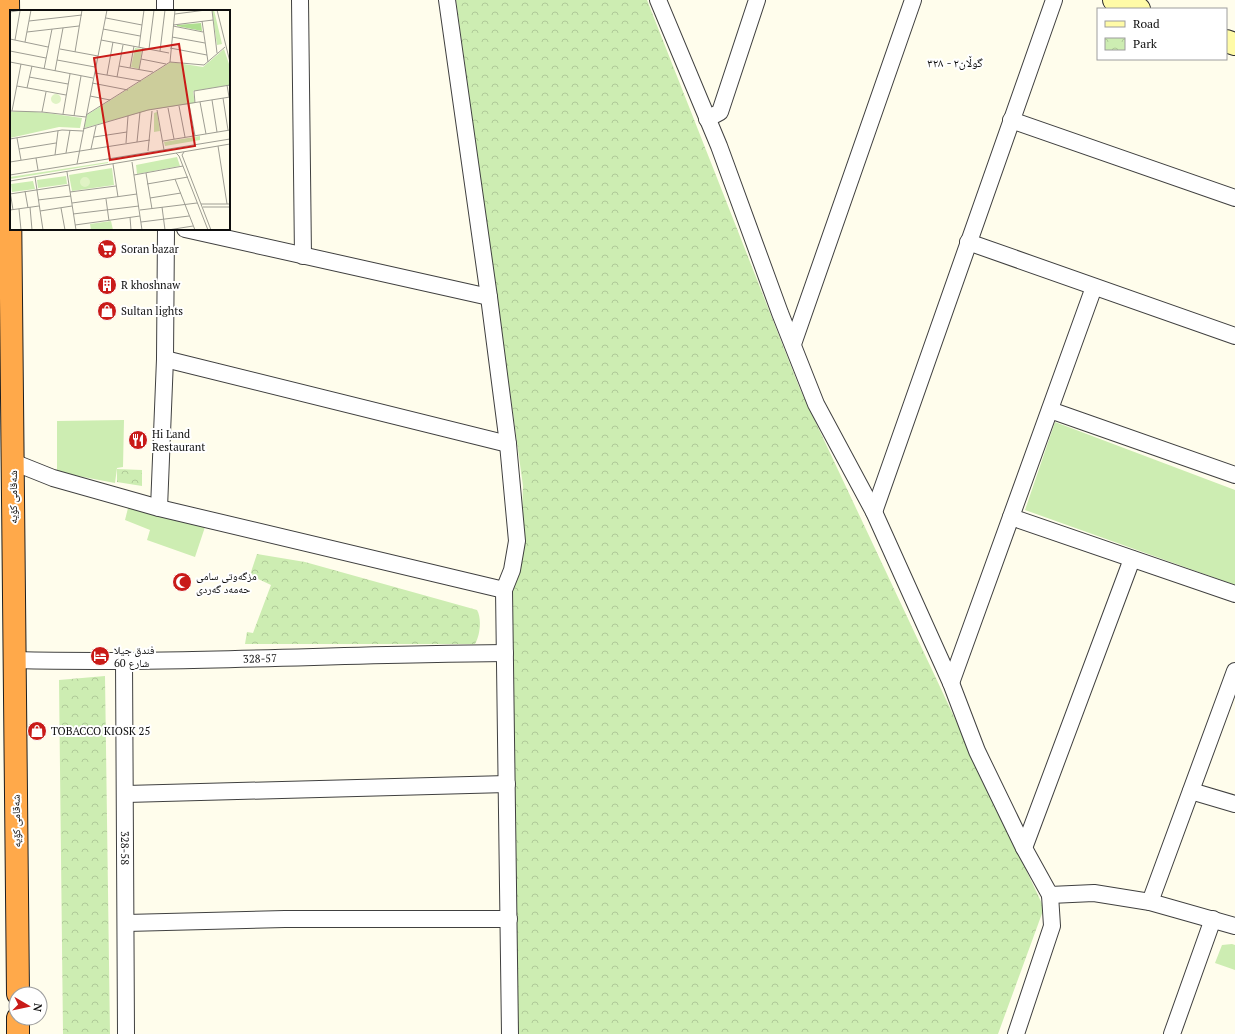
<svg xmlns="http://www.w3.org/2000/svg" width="1235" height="1034" font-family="'PT Serif','Noto Naskh Arabic',serif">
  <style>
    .grass { fill: #cdedb2 }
    .park { fill: url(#park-crowns) }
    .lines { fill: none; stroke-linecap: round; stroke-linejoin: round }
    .street-casing { stroke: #404040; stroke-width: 18 }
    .secondary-casing { stroke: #2f2f2f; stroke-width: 24 }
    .highway-casing { stroke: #1e1e1e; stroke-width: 24 }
    .street { stroke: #fff; stroke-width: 16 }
    .secondary { stroke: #fffba7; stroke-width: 22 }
    .highway { stroke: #ffa94a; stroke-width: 22 }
    .labels { text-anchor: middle; stroke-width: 4; stroke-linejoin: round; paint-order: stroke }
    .poi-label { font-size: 11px; fill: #0d0d0d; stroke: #fff; text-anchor: start }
    .street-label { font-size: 11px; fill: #0d0d0d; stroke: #fff }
    .neighbourhood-label { font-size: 12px; fill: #0d0d0d; stroke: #fff }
    .inset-road { fill: none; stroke: #9e9d93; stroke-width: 1 }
    .view { fill: #c91b18; fill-opacity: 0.15; stroke: #c91b18; stroke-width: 2 }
    .inset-edge { fill: none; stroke: #0d0d0d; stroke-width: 2 }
  </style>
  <defs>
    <pattern id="park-crowns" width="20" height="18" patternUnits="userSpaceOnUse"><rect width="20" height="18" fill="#cdedb2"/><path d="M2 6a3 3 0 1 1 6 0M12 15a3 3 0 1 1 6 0" fill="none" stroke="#afca98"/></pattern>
  </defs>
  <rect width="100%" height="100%" fill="#fffdec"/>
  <!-- grass -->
  <path class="grass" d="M124 420 123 467 117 468 115 483 57 472V421Z
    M1055 422 1235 490V585L1025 510Z
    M128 508 208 518 195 557 147 540 150 530 125 520Z
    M1232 944 1235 945V970L1215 963 1222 945Z"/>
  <!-- park -->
  <path class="park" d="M456 0H647L800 389 1044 908 998 1034H516L504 584 520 568 523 486Z
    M117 469 142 470V486L117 482Z
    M257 554 305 562 477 610C482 618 480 636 475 644H245L247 632 253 633 271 585 250 575Z
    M105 676 110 1034H63L59 680Z"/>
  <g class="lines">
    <defs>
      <g id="street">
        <path d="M165 0V11"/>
        <path d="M300 0 303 256"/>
        <path d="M447 0 489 297 508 444 517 541 512 570 504 590 510 1034"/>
        <path d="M658 0 719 146 780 313 816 404 874 512 951 683 977 751 1024 848 1050 895 1094 893 1150 902 1235 926"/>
        <path d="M707 119 720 112 757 0"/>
        <path d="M1011 120 1235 198"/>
        <path d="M185 229 489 297"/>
        <path d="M968 242 1235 336"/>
        <path d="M793 344 913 0"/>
        <path d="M165 359 508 444"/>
        <path d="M1050 410 1235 475"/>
        <path d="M13 462 53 478 159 508 504 590"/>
        <path d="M159 508 165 359 166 229"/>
        <path d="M874 512 1054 0"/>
        <path d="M1011 517 1235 594"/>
        <path id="s1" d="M15 660C178 664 342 654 505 653"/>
        <path id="s2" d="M124 661 126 1034"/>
        <path d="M951 683 1094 287"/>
        <path d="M1191 791 1235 804"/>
        <path d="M126 794 507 784"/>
        <path d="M1024 848 1132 559"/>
        <path d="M1150 902 1235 671"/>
        <path d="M126 923 285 919H509"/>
        <path d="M1016 1034 1052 926 1050 895"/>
        <path d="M1172 1034 1213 919"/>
      </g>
      <path id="secondary" d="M1114 0 1139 9
        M1226 41 1235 44"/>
      <path id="highway" d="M8 0 18 994
        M18 1018V1034"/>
    </defs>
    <!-- street casing -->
    <use href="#street" class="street-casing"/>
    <!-- secondary casing -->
    <use href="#secondary" class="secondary-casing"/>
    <!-- highway casing -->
    <use href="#highway" class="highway-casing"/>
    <!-- street -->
    <use href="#street" class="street"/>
    <!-- secondary -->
    <use href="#secondary" class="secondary"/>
    <!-- highway -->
    <use href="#highway" class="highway"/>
  </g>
  <!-- icons -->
  <defs>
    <symbol id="supermarket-disc" viewBox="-11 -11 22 22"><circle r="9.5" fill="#c91b18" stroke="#fff"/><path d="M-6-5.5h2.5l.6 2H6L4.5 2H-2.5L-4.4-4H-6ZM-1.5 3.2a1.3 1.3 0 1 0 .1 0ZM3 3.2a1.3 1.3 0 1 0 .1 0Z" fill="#fff"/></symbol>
    <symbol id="building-disc" viewBox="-11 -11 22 22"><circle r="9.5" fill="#c91b18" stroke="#fff"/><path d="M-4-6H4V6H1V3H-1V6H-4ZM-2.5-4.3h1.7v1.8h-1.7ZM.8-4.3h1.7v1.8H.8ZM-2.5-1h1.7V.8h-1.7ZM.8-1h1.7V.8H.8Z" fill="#fff"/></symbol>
    <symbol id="shop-disc" viewBox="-11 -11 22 22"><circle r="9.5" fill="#c91b18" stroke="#fff"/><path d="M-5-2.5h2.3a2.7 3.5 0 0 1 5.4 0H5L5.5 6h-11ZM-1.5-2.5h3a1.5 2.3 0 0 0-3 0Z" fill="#fff"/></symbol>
    <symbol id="restaurant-disc" viewBox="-11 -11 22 22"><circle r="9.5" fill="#c91b18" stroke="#fff"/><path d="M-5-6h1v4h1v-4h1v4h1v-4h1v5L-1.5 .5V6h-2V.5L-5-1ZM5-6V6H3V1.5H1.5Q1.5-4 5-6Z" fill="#fff"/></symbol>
    <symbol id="mosque-disc" viewBox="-11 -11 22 22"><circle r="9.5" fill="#c91b18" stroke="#fff"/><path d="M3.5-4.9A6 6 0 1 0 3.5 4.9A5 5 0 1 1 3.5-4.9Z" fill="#fff"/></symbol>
    <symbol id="hotel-disc" viewBox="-11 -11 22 22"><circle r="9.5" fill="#c91b18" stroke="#fff"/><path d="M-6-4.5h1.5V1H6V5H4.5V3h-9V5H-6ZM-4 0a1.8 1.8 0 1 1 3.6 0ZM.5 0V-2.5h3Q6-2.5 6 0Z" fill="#fff"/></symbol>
  </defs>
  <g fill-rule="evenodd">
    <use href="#supermarket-disc" x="96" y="238" width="22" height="22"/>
    <use href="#building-disc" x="96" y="274" width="22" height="22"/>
    <use href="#shop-disc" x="96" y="300" width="22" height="22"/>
    <use href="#restaurant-disc" x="127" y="429" width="22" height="22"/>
    <use href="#mosque-disc" x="171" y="571" width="22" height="22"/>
    <use href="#hotel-disc" x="89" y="645" width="22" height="22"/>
    <use href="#shop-disc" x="26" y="720" width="22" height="22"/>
  </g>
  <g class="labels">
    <!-- poi labels -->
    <g class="poi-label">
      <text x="121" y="253">Soran bazar</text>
      <text x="121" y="289">R khoshnaw</text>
      <text x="121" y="315">Sultan lights</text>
      <text x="152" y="438">Hi Land<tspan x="152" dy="13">Restaurant</tspan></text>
      <text x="196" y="580">مزگەوتی سامی<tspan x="196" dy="13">حەمەد گەردی</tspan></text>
      <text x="114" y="654">فندق جيلا<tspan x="114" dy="13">شارع 60</tspan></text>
      <text x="51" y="735">TOBACCO KIOSK 25</text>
    </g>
    <!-- street labels -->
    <g class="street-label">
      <text transform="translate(13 497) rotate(-90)" y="4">شەقامی کۆیە</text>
      <text dy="4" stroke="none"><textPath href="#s1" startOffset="245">328-57</textPath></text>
      <text transform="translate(16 821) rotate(-91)" y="4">شەقامی کۆیە</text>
      <text dy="4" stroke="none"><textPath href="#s2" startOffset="187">328-58</textPath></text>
    </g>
    <!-- neighbourhood labels -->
    <g class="neighbourhood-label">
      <text x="955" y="67">گوڵان٢ - ٣٢٨</text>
    </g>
  </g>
  <!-- overview -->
  <g transform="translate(10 10)">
    <rect width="220" height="220" fill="#fffdec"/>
    <path d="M202 0H204L212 34 207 35ZM125 38 132 39 129 59 121 57ZM101 211 103 220H81L80 214Z" fill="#cdedb2"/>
    <path d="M191 13 192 21 167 16V15Z" fill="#afdf90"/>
    <path d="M214 39 220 57V75L183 81 185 93 140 100 74 118 77 105 161 52 193 57ZM13 101 37 103 72 108 70 118 49 117 0 128V102ZM147 102 150 121 144 122V103ZM190 126V130L155 136 154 132ZM167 147 170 156 127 164 126 155ZM98 152V153L0 169V167ZM102 158 104 175 62 181 59 165ZM56 166 57 174 28 178 27 170ZM23 171 25 179 2 182 1 174Z" fill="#cdedb2"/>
    <path d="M41 89a5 5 0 1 1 10 0a5 5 0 1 1-10 0ZM70 172a5 5 0 1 1 10 0a5 5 0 1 1-10 0Z" fill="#e0f3c5"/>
    <path class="inset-road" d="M202 0 207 43M207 0 220 52M0 2 12 0M165 4 196 0M96 8 132 15M19 11 72 5M192 11 198 52M163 15 203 10M163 16 193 22M93 19 130 26M17 22 69 16M162 27 195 33M0 29 38 37M5 30 10 1M91 30 159 43M15 32 21 0M129 37 134 0M160 38 197 45M50 39 88 46M139 39 144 0M0 41 36 48M150 41 155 0M65 42 72 0M131 49 156 54M47 50 85 57M0 52 83 68M160 52 194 55 215 37M109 56 143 62M120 58 124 36M34 59 42 19M129 60 133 38M45 61 53 18M85 63 131 71M97 65 103 32M19 67 58 74M107 67 113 35M82 73 118 80M217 75 219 87M7 76 56 85M17 78 22 56M80 86 100 90M213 88 218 120M202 90 207 122M190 92 196 124M185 93 184 81 220 75M179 94 185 126M169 96 175 127M158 98 164 129M147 100 154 140M0 101 32 102 76 107M2 101 11 54M32 102 36 82M53 104 60 64M76 105 160 52 165 0M64 106 71 66M73 119 138 100 220 87M84 127 117 122M7 128 11 150M0 129 52 120 73 121M153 131 220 120M127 132 130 102M116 133 118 106M208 136 217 194M9 139 46 133M81 139 86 116M138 141 142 101M174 142 172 145 201 220M56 143 60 120M166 143 169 146 198 220M45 145 48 121M26 148 28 160M0 152 140 130M122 152 132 220M67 154 97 0M103 154 108 187M57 162 66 220M136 163 142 199M0 165 220 129M124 165 173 156M25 167 33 220M165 169 185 220M0 171 220 134M137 174 178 167M0 181 3 200M15 181 18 198M60 182 106 176M0 184 59 175M140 188 171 183M96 189 99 211M28 190 61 186M62 193 127 184M191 194H220M20 197 22 220M152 197 155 220M193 197H220M51 198 55 220M9 199 11 220M0 200 29 196M130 200 187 193M30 201 62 196M63 204 129 196M120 207 121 220M131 212 179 206M65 215 130 206M158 220 183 216"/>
    <path class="view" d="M169 34 185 136 100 150 84 48Z"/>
    <rect width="220" height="220" class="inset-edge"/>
  </g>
  <!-- legend -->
  <rect x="1097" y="8" width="130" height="52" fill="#ffffff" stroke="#9e9e9e"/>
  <rect x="1105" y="21" width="20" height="6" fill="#fffba7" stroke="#9e9e9e"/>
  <text x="1133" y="28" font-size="12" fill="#0d0d0d">Road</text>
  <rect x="1105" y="38" width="20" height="12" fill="url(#park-crowns)" stroke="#9e9e9e"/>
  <text x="1133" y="48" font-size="12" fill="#0d0d0d">Park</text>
  <!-- north arrow -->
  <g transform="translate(28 1006) rotate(99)"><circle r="19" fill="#ffffff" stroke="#9e9e9e"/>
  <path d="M0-3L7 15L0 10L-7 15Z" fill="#c91b18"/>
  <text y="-6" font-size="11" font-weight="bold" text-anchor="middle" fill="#0d0d0d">N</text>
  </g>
</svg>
